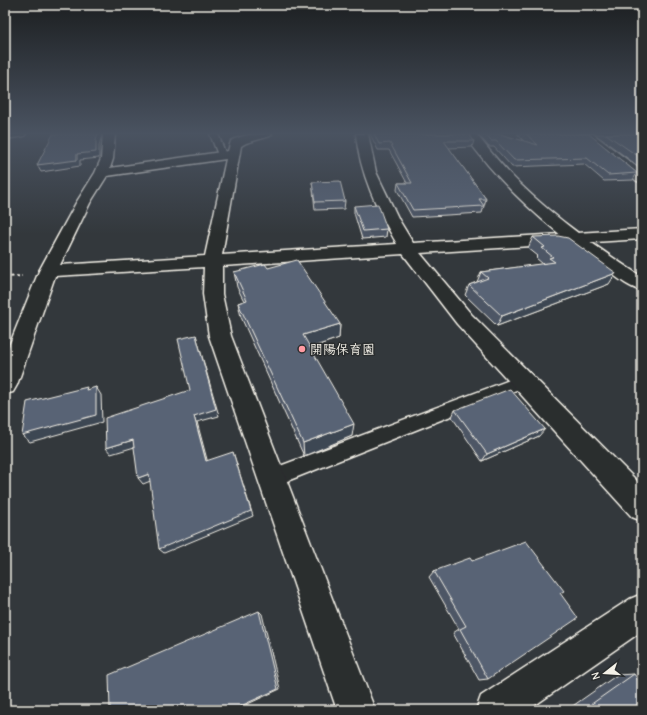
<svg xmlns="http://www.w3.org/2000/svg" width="647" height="715" font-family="'Comic Neue','Klee One',sans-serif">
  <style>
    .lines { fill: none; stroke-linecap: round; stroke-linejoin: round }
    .service-casing { stroke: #f4f1e8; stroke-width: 3 }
    .minor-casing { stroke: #f4f1e8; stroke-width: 3 }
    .tertiary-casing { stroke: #f4f1e8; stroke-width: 3 }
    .path { stroke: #f4f1e8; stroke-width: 2; stroke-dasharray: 3 2.5; stroke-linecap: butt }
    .service { fill: #2a2d2e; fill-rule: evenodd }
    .minor { fill: #2a2d2e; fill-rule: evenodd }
    .tertiary { fill: #2a2d2e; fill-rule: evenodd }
    .wall { fill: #4d5665; stroke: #f4f1e8 }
    .shaded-wall { fill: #3e4652; stroke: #f4f1e8 }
    .building { fill: #596475; stroke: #f4f1e8 }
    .poi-dot { fill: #ff9aa2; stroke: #2a2d2e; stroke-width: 1.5 }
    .labels { text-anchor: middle; stroke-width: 3; stroke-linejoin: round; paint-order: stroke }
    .poi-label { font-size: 13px; font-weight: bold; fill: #f4f1e8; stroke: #2a2d2e; text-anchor: start }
  </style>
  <rect width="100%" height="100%" fill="#33383c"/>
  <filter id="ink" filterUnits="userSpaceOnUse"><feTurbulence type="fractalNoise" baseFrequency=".025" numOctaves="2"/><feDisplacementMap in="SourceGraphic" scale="8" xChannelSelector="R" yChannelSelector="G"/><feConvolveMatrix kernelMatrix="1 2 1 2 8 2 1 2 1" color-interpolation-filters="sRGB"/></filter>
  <g filter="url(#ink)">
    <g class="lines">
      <defs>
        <path id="service" d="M210 134H218L226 155 225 157 222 158 218 155Z
          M523 375 529 377 531 381 529 385 272 487 265 484 263 478 265 472 272 469Z"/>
        <path id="minor" d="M5 134H26L24 136 5 139Z
          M103 134H115L113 159 110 168 228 151 231 141C244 134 257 134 272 134L270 136 246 143 241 146 222 255 397 244C377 209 360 174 356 134H368L376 172 399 220 413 243 642 229V239L420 253 471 314 642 486V521L632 517 457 324 403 254 222 266V294L231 336 375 710H337L209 336 203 294 204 267 55 276 17 385 13 392 5 394V356L39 271 76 203 95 173 101 159ZM226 159 205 256 60 265 90 203 107 176Z
          M580 134H593L642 171V182L637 181Z
          M642 594V631L528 710H476L481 696 630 599Z"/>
        <path id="tertiary" d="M464 134H476C490 151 504 169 520 184 557 220 599 249 642 277V291C627 287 613 274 600 265 549 228 501 187 464 134Z"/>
      </defs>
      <!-- service casing -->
      <use href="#service" class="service-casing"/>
      <!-- minor casing -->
      <use href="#minor" class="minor-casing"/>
      <!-- tertiary casing -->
      <use href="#tertiary" class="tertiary-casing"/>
      <!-- path -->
      <path class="path" d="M5 277 22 276"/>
      <!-- service -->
      <use href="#service" class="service"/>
      <!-- minor -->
      <use href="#minor" class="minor"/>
      <!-- tertiary -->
      <use href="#tertiary" class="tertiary"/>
    </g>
    <!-- wall -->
    <path class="wall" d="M370 134H469L474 141 472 147 449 148 486 199 482 213 412 217 397 190 398 183H407L389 150H378Z
      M478 134H500L524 141 517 134H589L637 173 633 180 604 181 584 164 512 167 494 147H489Z
      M595 134H642V169Z
      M312 182 345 201 344 209 315 210 313 190Z
      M354 206 387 229 386 237 362 239 354 213Z
      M533 237 609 284 497 326 465 295 469 285 477 282 481 272 543 264 536 258 538 256 528 248Z
      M268 268 340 324 339 338 310 348 352 436 304 456 241 317 238 303 244 301 237 287 234 272Z
      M455 410 539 436 482 461 452 417Z
      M472 561 560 593 488 679 479 680 453 633 459 629 429 577 434 571Z
      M634 674 642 710H567L617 675Z"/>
    <!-- shaded-wall -->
    <path class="shaded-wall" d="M98 134H102L99 146V158L80 160V166L41 172 37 165 77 154 96 140Z
      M616 273 609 284 497 326 502 316Z
      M340 324 339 338 304 350 303 335Z
      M196 335 198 342 219 416 197 422 209 467 206 461 194 416Z
      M96 387 101 395 102 422 30 442 22 435Z
      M354 424 352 436 304 456 303 443Z
      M545 429 539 436 482 461 487 454Z
      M133 440 138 446 111 454 106 448Z
      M233 452 253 516 164 553 159 549Z
      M149 474 153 480 143 484 138 478Z
      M259 611 262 614 280 689 235 710H232Z"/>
    <!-- building -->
    <path class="building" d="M53 134H98L96 140V152L77 154V160L37 165Z
      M374 134H469L474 141H444L486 199H479L484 206 413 210 398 183H412L390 143 379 144Z
      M485 134H500L538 145 526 134H589L637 173 608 175 587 158 514 160 496 141H491Z
      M606 134H642V159Z
      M340 181 345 201 315 202 312 182Z
      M378 204 387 229 363 231 354 206Z
      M558 236 568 238 616 273 502 316 469 285 488 278 481 272 555 262 549 258 553 257 542 248 545 247 533 237Z
      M297 260 340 324 303 335 354 424 303 443 238 303 247 300 234 272 265 264 268 268Z
      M196 335 216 409 194 416 206 461 233 452 251 511 159 549 149 474 138 478 133 440 106 448 105 418 190 390 178 339Z
      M87 387 86 390 96 387V415L22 435 27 402Z
      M510 389 545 429 487 454 455 410Z
      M526 541 564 591 560 593 578 618 488 679 460 629 466 626 434 571 470 558 472 561Z
      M259 611 278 689 232 710H110L109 675Z
      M634 674 642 685V710H583Z"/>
  </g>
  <!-- sky -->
  <linearGradient id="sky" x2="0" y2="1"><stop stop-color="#1c1f21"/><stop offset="0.57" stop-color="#4a5361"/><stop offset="1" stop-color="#4a5361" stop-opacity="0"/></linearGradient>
  <rect width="647" height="234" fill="url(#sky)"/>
  <!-- markers -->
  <circle class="poi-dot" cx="302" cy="349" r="4"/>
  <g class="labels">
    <!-- poi labels -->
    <g class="poi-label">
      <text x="310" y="354">開陽保育園</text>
    </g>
  </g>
  <!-- margin -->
  <rect width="647" height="715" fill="none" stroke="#2a2d2e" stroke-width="20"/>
  <rect x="10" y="10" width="627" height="695" fill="none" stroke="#f4f1e8" stroke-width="1.5" filter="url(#ink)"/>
  <!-- north arrow -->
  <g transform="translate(605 673) rotate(253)" stroke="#2a2d2e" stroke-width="3" paint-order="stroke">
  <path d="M0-3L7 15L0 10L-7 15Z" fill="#f4f1e8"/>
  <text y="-6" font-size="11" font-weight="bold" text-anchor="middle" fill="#f4f1e8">N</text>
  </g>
</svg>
